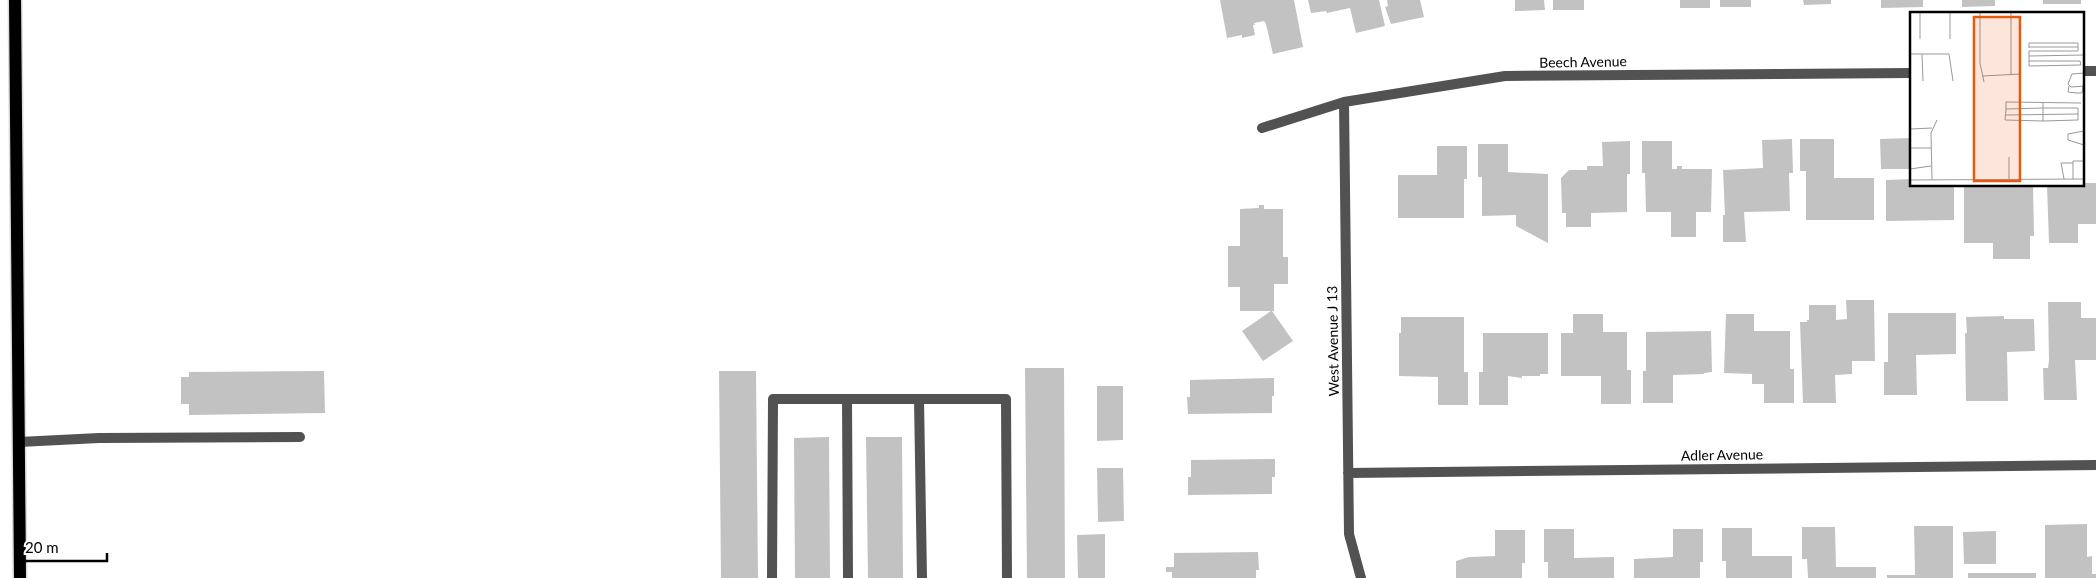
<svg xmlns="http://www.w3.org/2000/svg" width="2096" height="578" font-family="Lato,sans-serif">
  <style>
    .building { fill: #c2c2c2 }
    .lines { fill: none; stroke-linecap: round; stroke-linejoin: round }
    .primary-casing { stroke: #dbdbdb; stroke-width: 15 }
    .lane { stroke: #525252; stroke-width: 10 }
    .street { stroke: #525252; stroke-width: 10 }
    .primary { stroke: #000; stroke-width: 12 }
    .labels { text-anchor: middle; stroke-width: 4; stroke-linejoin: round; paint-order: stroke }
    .street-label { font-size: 14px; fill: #000; stroke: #fff }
    .inset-road { fill: none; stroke: #999; stroke-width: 1 }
    .view { fill: #e8590c; fill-opacity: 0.15; stroke: #e8590c; stroke-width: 2.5 }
    .inset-edge { fill: none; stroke: #000; stroke-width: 2.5 }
  </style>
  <rect width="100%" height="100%" fill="#fff"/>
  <!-- building -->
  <path class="building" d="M1220 0H1294L1303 47 1273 54 1266 24 1264 21 1254 23 1255 25H1253L1255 35 1242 38V35L1227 38Z
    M1308 0H1379L1385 26 1356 33 1350 8 1327 13 1326 11 1311 13Z
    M1387 0H1420L1424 17 1391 24 1385 7 1388 6Z
    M1515 0H1544L1545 10 1515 11Z
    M1553 0H1584V10H1553Z
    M1680 0H1710V8H1680Z
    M1720 0H1751V7H1720Z
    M1803 0H1831V4L1804 5Z
    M1881 0H1923V7L1881 8Z
    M1962 0H1995V6L1962 7Z
    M2043 0H2081V4H2043Z
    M1911 138V169H1881L1880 139Z
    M1792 139 1793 173H1789L1790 211 1744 212 1746 242H1723V215H1725L1723 170 1763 168 1762 140Z
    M1800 139H1834V178H1874V220H1806V171H1800Z
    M1630 141V174H1627V212L1591 213V227H1566V213H1562L1561 178 1569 170H1587V166H1603L1602 142Z
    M1642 141H1672V169H1677V166H1682V169H1712L1711 212H1696V237H1671V212H1646L1645 173H1642Z
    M1478 144H1508V172L1548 174V243L1516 226V215L1482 216V177H1478Z
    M1437 146H1467V179H1464V218H1398V175H1437Z
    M1911 179V185H1954V220L1886 221V180Z
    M2082 183H2096V224H2078V243H2049L2047 185H2082Z
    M2033 185 2034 236H2030V259H1993V243H1964V186Z
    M1259 205H1264V209H1283V257H1288V284H1274V311H1272L1293 341 1263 361 1242 331 1271 311H1240V287H1228V246H1240V209L1259 208Z
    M1846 300H1874L1875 361H1852V374L1835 375 1836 403H1803L1800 322H1807V320H1809V305H1836V320L1847 319Z
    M2048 302H2081V318H2096V360H2075L2077 400H2044L2043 368H2048L2049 360Z
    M1888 313H1956V354L1916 355 1917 395H1884V362H1888Z
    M1573 314H1603V332H1627V370H1631V404H1601V376H1561V333H1573Z
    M1726 314H1754V331H1790V369H1794V403H1764V384H1752V374L1724 373Z
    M2004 316V319H2034L2035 351 2007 352 2008 401H1966L1965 333H1967L1966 317Z
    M1401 317H1464V372H1468V405H1438V377L1399 376V333H1401Z
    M1711 331 1712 372 1704 373V374L1673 375V403H1643V371H1646V332Z
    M1483 333H1548V374H1540V376H1522V378L1508 376V405H1479V372H1483Z
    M1025 368H1064L1065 578H1027Z
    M324 371 325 413 189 415V404H181V377H189V372Z
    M719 371H756L758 578H721Z
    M1274 378V396H1272V413L1188 414 1187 397H1190V380Z
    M1097 386H1123V440L1097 441Z
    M829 437 830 578H795L794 438Z
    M866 437H902L903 578H868Z
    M1275 459V477H1272V494L1188 495V477H1191V460Z
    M1097 468H1123L1124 521 1098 522Z
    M2087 524V557L2092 556V574H2096V578H2045V525Z
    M1914 526H1953V578H1887V575H1915Z
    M1802 527H1835L1836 567H1876V578H1808L1807 559H1802Z
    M1722 528H1752V556H1792V578H1726V561H1722Z
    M1544 529H1574V558L1614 557V578H1548V562H1544Z
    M1673 529H1703V562H1700V578H1634V559L1673 557Z
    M1495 530H1525V563H1522V578H1456V561L1469 557 1495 556Z
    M1996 531V564H1964L1963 532Z
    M1105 534V578H1078L1077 535Z
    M1258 552 1259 570H1256V578H1172V572H1166V567H1174V553Z
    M1968 573H2036V578H1968Z"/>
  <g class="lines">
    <defs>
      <path id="primary" d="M15 0 20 578"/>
    </defs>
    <!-- primary casing -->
    <use href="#primary" class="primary-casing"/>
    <!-- lane -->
    <path class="lane" d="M847 399 848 578
      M919 399H1006L1007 578
      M19 442 99 438 300 437
      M772 578 773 399H919L922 578"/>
    <!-- street -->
    <path class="street" d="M2082 71H2096
      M1344 102 1349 534 1361 578
      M1262 128 1344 102 1505 76 1911 73
      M1348 473 2096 465"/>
    <!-- primary -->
    <use href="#primary" class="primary"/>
  </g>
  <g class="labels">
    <!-- street labels -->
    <g class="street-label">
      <text transform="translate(1583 62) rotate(-1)" y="5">Beech Avenue</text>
      <text transform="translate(1333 341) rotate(-91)" y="5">West Avenue J 13</text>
      <text transform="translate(1722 455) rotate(-1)" y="5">Adler Avenue</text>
    </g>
  </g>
  <!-- overview -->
  <g transform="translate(1910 12)">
    <rect width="174" height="174" fill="#fff"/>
    <path class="inset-road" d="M10 0V27M40 0V27M70 0V51L74 70M101 0V63M119 35H168V39H119V44L174 43M119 36V31H168V35M0 42H39L43 69M12 42 13 69M119 44V49H170L171 53 119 54V49M174 61 162 62 158 72 161 75 174 74M72 64 111 62M159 74 158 80 167 81H172L173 74M96 97V90L171 91M96 103 168 102M133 109 168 108V96H133L96 97 95 108 133 109V90M1 117 22 116M174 119 158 122V128L174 133M1 136H21M99 145V167M0 157 21 154M154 167 151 151H163M163 167V149H174M0 168 174 167M22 168 21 121 27 108"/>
    <path class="view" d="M64 5H110V169H64Z"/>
    <rect width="174" height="174" class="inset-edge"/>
  </g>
  <!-- scale -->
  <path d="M18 553v8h89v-8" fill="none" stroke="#000000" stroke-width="2.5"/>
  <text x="25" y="553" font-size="15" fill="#000000" stroke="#ffffff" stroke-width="4" paint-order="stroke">20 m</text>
</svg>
